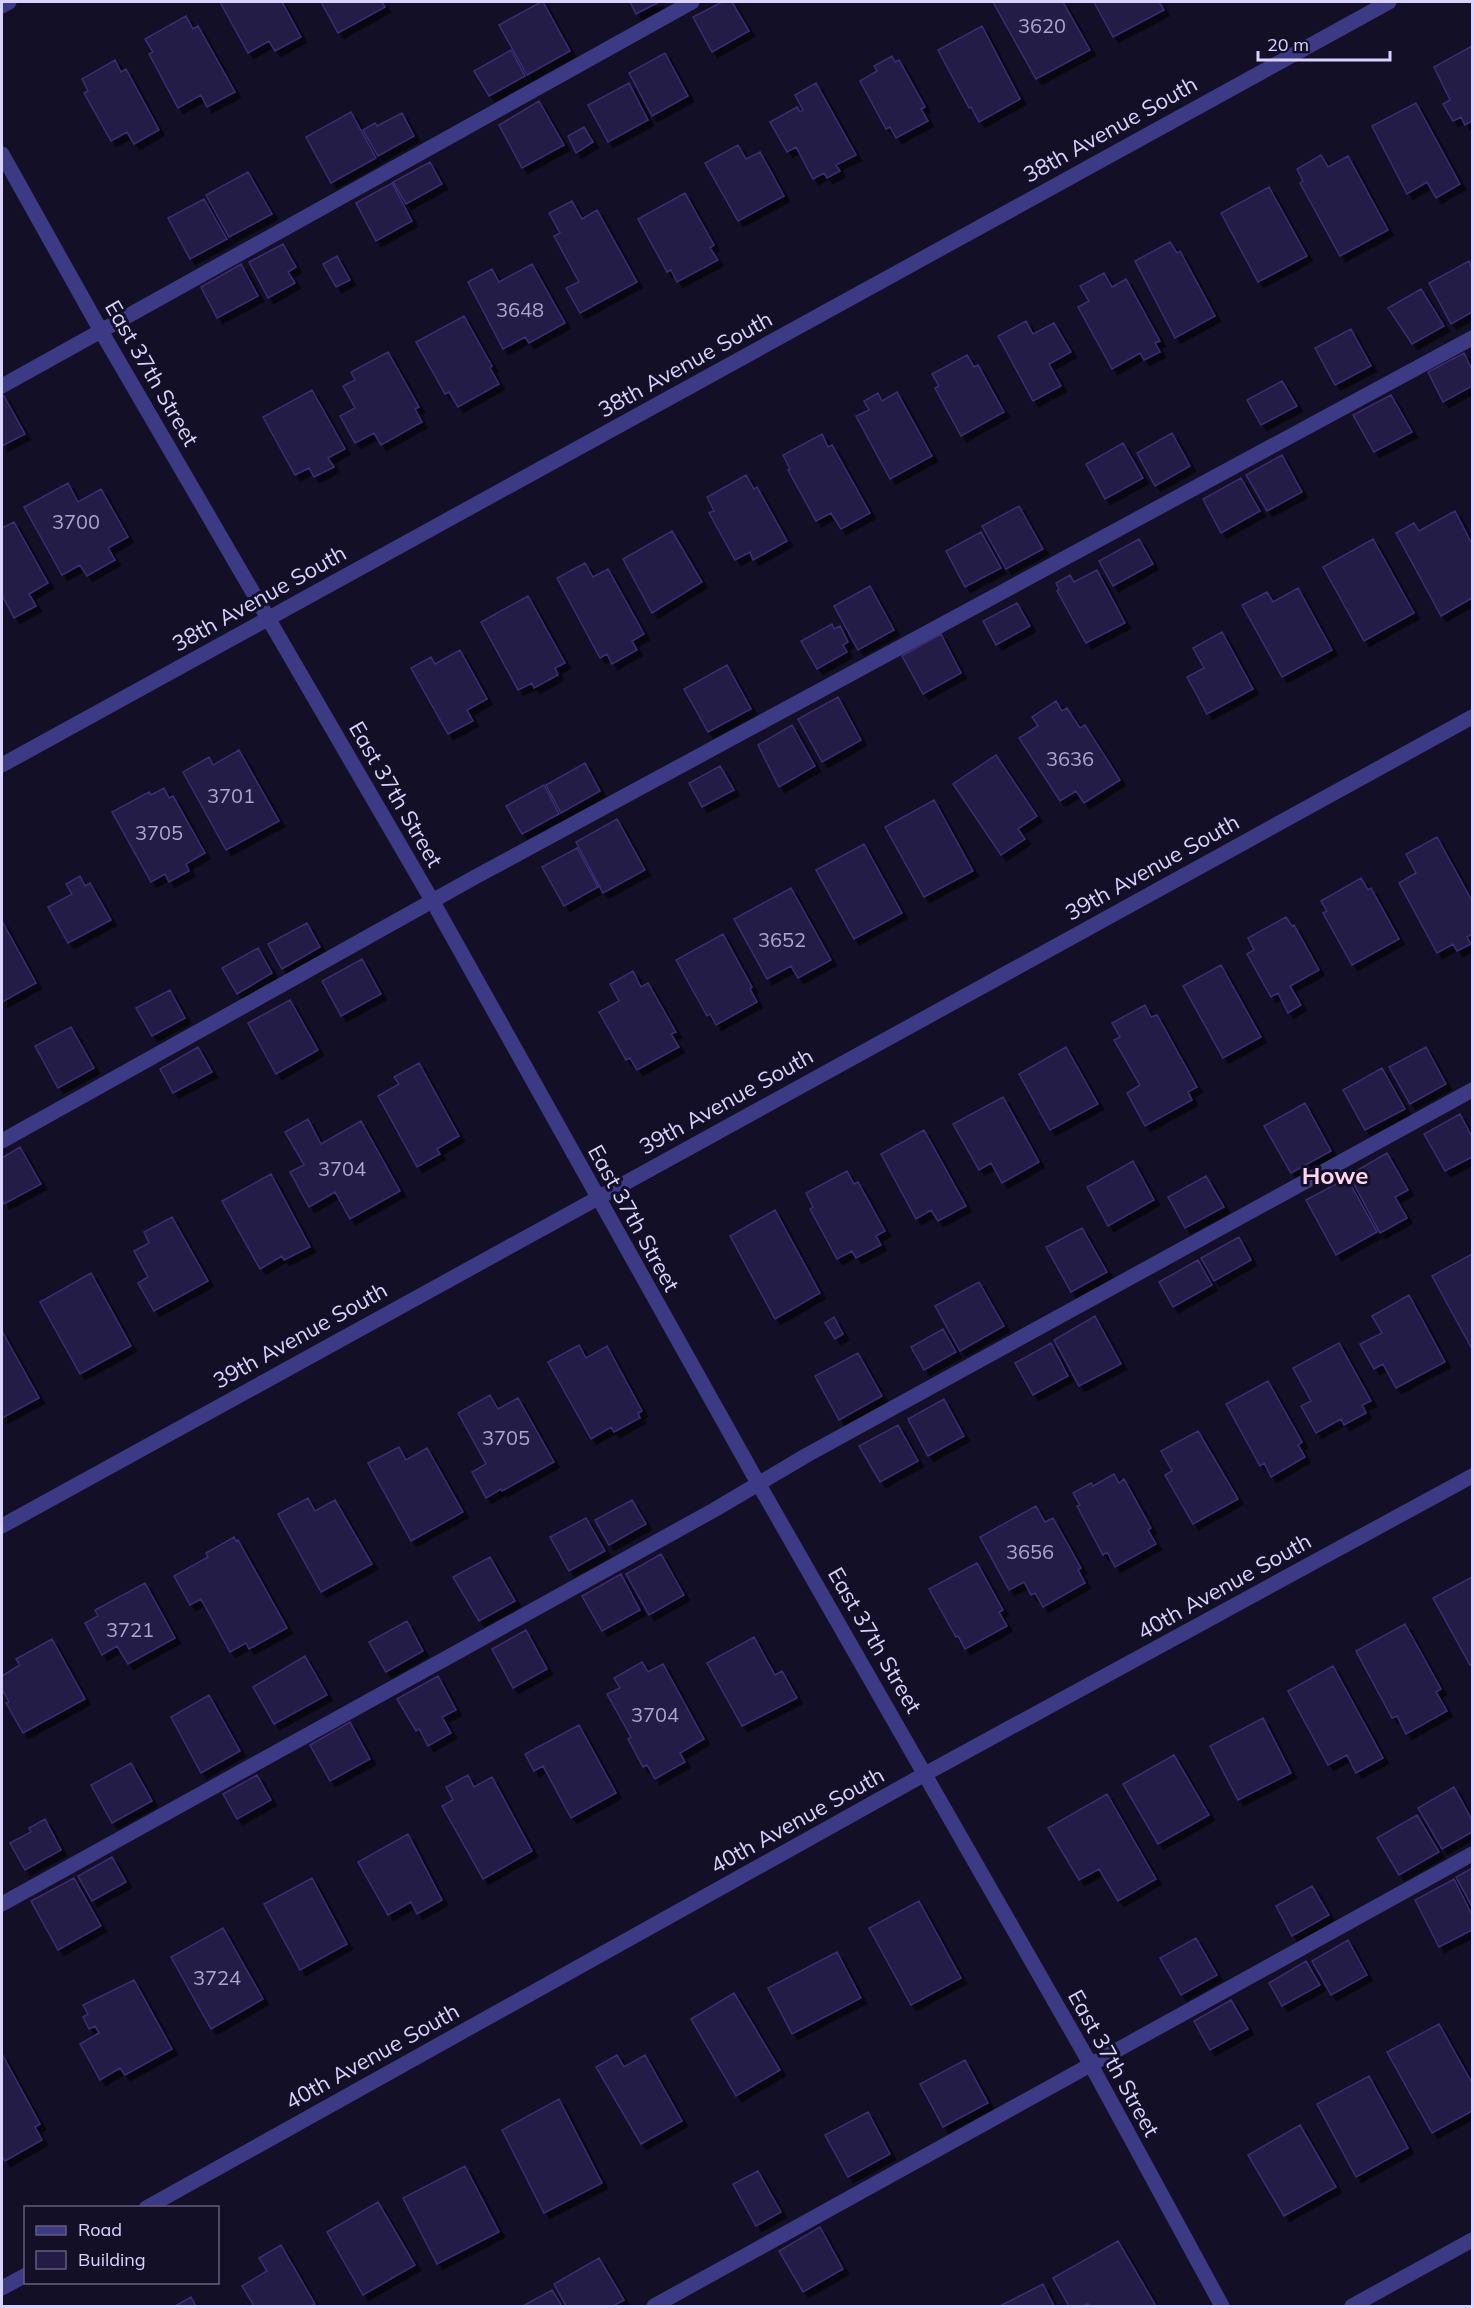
<svg xmlns="http://www.w3.org/2000/svg" width="1474" height="2308" font-family="Mulish,sans-serif">
  <style>
    .building { fill: #241b47; stroke: #3b2d73; stroke-width: 1.5; filter: url(#shadow) }
    .lines { fill: none; stroke-linecap: round; stroke-linejoin: round }
    .service { stroke: #3d3a85; stroke-width: 15 }
    .minor { stroke: #3d3a85; stroke-width: 15 }
    .labels { text-anchor: middle; stroke-width: 6; stroke-linejoin: round; paint-order: stroke }
    .number-label { font-size: 20px; fill: #aca6d1 }
    .street-label { font-size: 22px; fill: #d9d4ff; stroke: #130f26 }
    .neighbourhood-label { font-size: 24px; font-weight: bold; fill: #ffd6f0; stroke: #130f26 }
  </style>
  <defs>
    <filter id="shadow"><feDropShadow dx="5.5" dy="5.5" stdDeviation="0" flood-color="#0009"/></filter>
  </defs>
  <rect width="100%" height="100%" fill="#130f26"/>
  <!-- building -->
  <path class="building" d="M220 2H282L301 37 275 51 269 41 248 53Z
    M321 2H382L385 7 338 33Z
    M541 2H543L570 51 527 75 499 25Z
    M630 2H659L636 14Z
    M722 2H732L749 31 712 52 693 17Z
    M993 2H1063L1090 50 1036 79Z
    M1094 2H1159L1164 10 1113 37Z
    M186 16 193 29 198 26 235 92 207 107 201 95 178 108 149 54 153 52 145 39Z
    M982 26 1020 99 979 122 971 107 969 108 938 50Z
    M1472 46V121L1465 125 1461 117 1453 121 1443 104 1450 100 1434 67Z
    M511 50 525 76 489 96 474 71Z
    M665 53 688 96 652 116 629 73Z
    M892 56 895 62 899 60 925 107 921 109 928 121 896 138 890 127 886 129 860 81 877 71 874 66Z
    M115 60 121 72 126 69 159 130 134 144 127 132 111 141 84 93 88 91 82 79Z
    M629 83 648 120 608 142 588 105Z
    M816 83 856 155 836 165 840 171 827 178 824 173 813 179 796 147 787 152 770 122 797 107 800 112 803 110 795 95Z
    M539 101 564 145 522 168 499 125Z
    M1416 103 1460 184 1436 198 1427 182 1407 194 1372 126Z
    M351 112 376 158 331 183 306 137Z
    M402 113 414 136 378 156 363 130 375 123 377 126Z
    M584 127 593 142 576 153 568 136Z
    M738 145 746 159 760 152 784 196 738 221 705 163Z
    M1321 155 1328 167 1348 156 1388 230 1340 256 1300 183 1303 181 1297 169Z
    M430 162 442 184 406 204 393 182Z
    M248 172 272 214 229 237 206 195Z
    M392 183 412 221 376 241 356 203Z
    M1269 187 1307 256 1258 282 1221 213Z
    M685 193 714 245 710 248 718 260 677 282 671 270 667 272 638 219Z
    M204 199 227 239 190 259 168 218Z
    M572 201 582 219 597 210 637 282 580 313 566 288 579 282 554 236 560 233 549 213Z
    M1170 242 1177 253 1180 251 1215 316 1175 338 1135 261Z
    M283 244 296 267 288 272 295 283 268 298 249 262Z
    M337 256 350 280 336 287 323 264Z
    M1469 261 1472 269V312L1451 324 1429 283Z
    M241 264 258 296 217 318 201 287Z
    M532 264 565 323 529 343 525 337 503 349 468 282 492 269 499 282Z
    M1104 273 1112 287 1126 279 1160 341 1155 343 1160 352 1144 360 1140 353 1112 369 1078 307 1089 301 1080 286Z
    M1421 289 1444 326 1412 344 1388 308Z
    M464 316 492 366 490 368 499 384 458 407 449 392 445 394 416 342Z
    M1026 321 1033 334 1054 323 1071 352 1049 364 1061 386 1033 401 998 336Z
    M1351 329 1371 366 1335 385 1315 348Z
    M388 352 419 407 415 409 422 422 381 445 374 433 355 443 340 416 355 408 343 386 355 380 351 372Z
    M1464 353 1472 370V386L1443 402 1428 372Z
    M967 355 974 367 978 365 1004 412 961 436 935 388 939 386 932 374Z
    M1282 381 1297 406 1261 425 1247 400Z
    M312 390 345 449 328 458 334 467 314 477 309 468 295 475 263 417Z
    M897 392 932 456 890 479 856 416 869 410 864 401 878 393 882 401Z
    M1391 395 1412 432 1374 452 1353 415Z
    M4 396 25 434 2 446V397Z
    M1172 433 1190 466 1155 486 1137 453Z
    M822 434 828 447 832 445 870 513 841 529 831 513 816 521 788 470 790 469 783 455Z
    M1123 443 1143 478 1105 499 1086 464Z
    M1282 455 1302 492 1267 511 1246 475Z
    M746 475 754 489 757 487 787 541 753 560 750 552 735 560 709 513 714 511 707 497Z
    M1241 478 1260 511 1221 533 1203 499Z
    M68 483 78 502 101 489 128 537 108 548 115 560 87 576 80 565 62 575 24 507Z
    M1019 506 1043 549 1006 569 982 526Z
    M1455 511 1472 544V598L1441 616 1396 533 1414 523 1419 531Z
    M14 522 48 583 29 594 36 606 14 618 2 595V528Z
    M672 531 702 582 652 613 623 559Z
    M981 532 1001 568 965 587 946 551Z
    M1139 539 1153 564 1113 586 1099 561Z
    M1373 539 1414 613 1364 641 1323 567Z
    M585 563 593 577 608 569 644 634 632 641 637 650 612 664 607 654 600 658 557 578Z
    M1097 570 1125 623 1086 643 1057 591 1059 589 1056 583 1070 575 1074 582Z
    M870 586 894 630 858 650 834 606Z
    M1298 588 1332 650 1282 677 1242 605 1267 592 1273 602Z
    M528 596 565 663 555 668 558 675 534 688 532 683 518 690 481 622Z
    M1017 603 1030 626 996 645 983 621Z
    M832 624 834 629 840 626 848 642 843 645 847 652 817 669 801 641Z
    M1222 632 1253 689 1207 714 1187 677 1204 668 1193 648Z
    M941 634 961 673 923 694 902 656Z
    M460 650 487 699 467 710 473 721 448 734 411 668 431 657 435 664Z
    M727 665 751 709 708 732 684 689Z
    M838 697 861 740 822 762 798 719Z
    M1056 701 1062 711 1067 708 1080 728 1085 725 1120 780 1084 803 1076 791 1060 801 1019 738 1038 726 1032 717Z
    M792 725 815 766 779 787 758 745Z
    M239 750 279 821 226 850 183 772 209 757 213 765Z
    M996 755 1037 816 1018 829 1025 839 1001 855 953 784Z
    M585 763 600 791 561 813 546 785Z
    M720 766 734 790 702 807 689 783Z
    M544 785 559 814 522 834 506 806Z
    M164 788 169 798 173 796 205 853 186 864 189 871 169 882 165 874 151 882 112 812 149 792 151 795Z
    M934 800 973 871 924 897 885 827Z
    M617 819 645 870 603 893 576 842Z
    M1437 837 1472 901V934L1467 937 1471 944 1457 951 1453 944 1437 953 1399 883 1416 873 1406 854Z
    M864 844 902 913 854 939 816 870Z
    M577 848 598 887 564 906 542 867Z
    M80 876 85 886 90 883 111 920 68 943 48 907 72 894 66 884Z
    M1361 878 1368 890 1371 888 1399 939 1352 965 1323 913 1327 911 1321 901Z
    M791 888 831 960 798 978 791 966 767 979 734 919Z
    M1286 917 1292 926 1294 925 1319 970 1290 986 1301 1005 1288 1013 1278 993 1271 997 1247 954 1254 950 1248 938Z
    M2 921 36 983 2 1002Z
    M307 923 320 947 282 969 268 944Z
    M723 934 752 987 750 989 757 1002 716 1025 710 1014 707 1016 676 960Z
    M258 948 272 973 237 994 222 968Z
    M362 959 381 994 341 1016 322 981Z
    M1221 965 1261 1037 1223 1058 1183 986Z
    M633 971 641 987 648 983 676 1032 671 1034 679 1047 637 1070 630 1058 626 1060 599 1012 619 1001 610 984Z
    M170 990 185 1018 152 1036 136 1008Z
    M290 1000 318 1050 276 1074 248 1023Z
    M1145 1005 1151 1017 1157 1015 1197 1087 1188 1092 1192 1100 1145 1126 1127 1093 1140 1085 1114 1040 1120 1037 1112 1023Z
    M71 1027 94 1068 58 1088 35 1046Z
    M198 1047 212 1072 173 1093 160 1069Z
    M1066 1047 1098 1104 1050 1130 1019 1074Z
    M1426 1047 1446 1084 1410 1104 1389 1067Z
    M419 1063 459 1136 437 1149 440 1154 417 1167 378 1096 399 1084 394 1077Z
    M1382 1068 1405 1109 1365 1130 1343 1090Z
    M1003 1097 1039 1162 1002 1183 991 1163 979 1170 953 1124Z
    M1305 1103 1331 1151 1291 1173 1264 1126Z
    M1460 1114 1472 1137V1157L1445 1171 1424 1134Z
    M308 1119 321 1144 361 1121 400 1191 350 1219 335 1192 309 1207 290 1172 304 1165 285 1132Z
    M924 1130 966 1206 938 1221 931 1210 916 1219 881 1154Z
    M20 1147 41 1184 4 1204 2 1199V1158Z
    M1387 1153 1408 1190 1395 1197 1407 1218 1380 1233 1349 1175Z
    M1133 1161 1154 1200 1108 1226 1087 1187Z
    M847 1171 854 1184 858 1182 885 1231 876 1236 881 1245 856 1258 852 1251 837 1259 810 1209 813 1207 806 1193Z
    M271 1174 310 1247 284 1260 282 1256 260 1269 222 1201Z
    M1206 1176 1224 1207 1185 1228 1168 1197Z
    M1347 1178 1377 1232 1336 1255 1306 1200Z
    M775 1210 820 1293 775 1319 730 1236Z
    M172 1217 208 1281 154 1311 138 1283 148 1277 134 1251 149 1243 144 1232Z
    M1082 1228 1107 1272 1071 1292 1046 1247Z
    M1239 1237 1251 1260 1214 1281 1201 1258Z
    M1472 1254V1349L1432 1276Z
    M1198 1260 1212 1285 1173 1307 1159 1282Z
    M91 1273 131 1346 80 1374 40 1302Z
    M979 1282 1004 1326 960 1351 935 1306Z
    M1409 1295 1445 1362 1396 1388 1383 1364 1374 1369 1360 1344 1382 1333 1372 1316Z
    M1095 1316 1121 1364 1079 1386 1054 1340Z
    M834 1317 843 1334 835 1339 825 1323Z
    M943 1329 956 1352 924 1370 911 1347Z
    M2 1331 39 1398 2 1418Z
    M1051 1343 1068 1376 1033 1395 1015 1363Z
    M1339 1343 1371 1401 1362 1405 1366 1413 1344 1425 1341 1419 1316 1433 1301 1406 1311 1401 1293 1368Z
    M579 1345 586 1358 607 1346 642 1411 638 1413 640 1418 614 1432 611 1427 591 1439 548 1362Z
    M858 1353 882 1396 839 1420 815 1376Z
    M1268 1381 1302 1442 1298 1445 1305 1457 1271 1477 1264 1463 1260 1466 1226 1404Z
    M490 1395 498 1409 518 1398 554 1462 502 1491 501 1489 486 1498 472 1472 486 1464 458 1413Z
    M944 1399 964 1436 928 1456 908 1419Z
    M898 1425 918 1461 880 1482 859 1446Z
    M1198 1431 1238 1499 1193 1524 1165 1475 1172 1471 1161 1451Z
    M399 1447 406 1460 427 1448 463 1512 411 1541 368 1463Z
    M1114 1474 1119 1483 1124 1479 1151 1528 1148 1530 1156 1544 1115 1567 1107 1552 1103 1555 1077 1506 1080 1505 1073 1493 1091 1483 1093 1486Z
    M308 1498 315 1511 335 1500 372 1564 321 1592 278 1514Z
    M632 1500 646 1524 609 1545 595 1520Z
    M1036 1506 1045 1522 1053 1518 1081 1568 1078 1570 1085 1583 1043 1607 1035 1593 1031 1595 1024 1582 1009 1590 980 1537Z
    M586 1518 605 1551 569 1571 550 1537Z
    M234 1537 236 1541 238 1540 287 1628 249 1649 246 1643 230 1652 201 1599 190 1605 174 1576 208 1557 206 1553Z
    M661 1554 684 1595 649 1615 626 1574Z
    M490 1557 515 1601 479 1621 453 1577Z
    M977 1563 1003 1610 999 1612 1007 1626 965 1649 958 1636 956 1637 929 1589Z
    M621 1574 640 1610 602 1631 582 1596Z
    M1472 1577V1664L1470 1665 1433 1598Z
    M145 1583 175 1638 128 1664 117 1646 102 1655 85 1623 98 1616 95 1610Z
    M407 1621 423 1651 386 1672 369 1642Z
    M1405 1624 1441 1689 1436 1692 1447 1711 1406 1734 1397 1716 1392 1718 1356 1651Z
    M526 1630 547 1669 513 1688 492 1649Z
    M754 1637 775 1675 782 1671 797 1698 742 1726 707 1663Z
    M52 1639 85 1699 23 1733 6 1703 9 1702 2 1689V1676L20 1665 16 1659Z
    M305 1656 327 1695 274 1724 253 1687Z
    M642 1662 648 1672 663 1664 704 1739 680 1753 685 1762 655 1779 647 1765 643 1767 628 1739 631 1737 607 1694 620 1688 614 1678Z
    M1333 1666 1383 1758 1356 1773 1347 1755 1328 1765 1288 1691Z
    M438 1676 456 1710 442 1717 451 1733 428 1746 419 1729 416 1731 397 1699Z
    M209 1695 240 1751 201 1773 171 1717Z
    M1263 1718 1291 1773 1238 1800 1210 1746Z
    M350 1722 370 1759 330 1781 310 1745Z
    M579 1725 616 1793 571 1818 543 1766 534 1771 525 1754Z
    M1174 1755 1209 1815 1158 1844 1123 1784Z
    M131 1763 152 1801 112 1823 91 1785Z
    M257 1775 271 1800 237 1819 223 1794Z
    M468 1775 474 1787 492 1777 532 1851 483 1879 442 1806 453 1800 446 1787Z
    M1454 1787 1472 1820V1832L1442 1849 1418 1808Z
    M1107 1794 1156 1879 1118 1901 1099 1869 1079 1880 1048 1828Z
    M1417 1815 1439 1852 1399 1875 1377 1838Z
    M45 1819 61 1850 25 1870 10 1843 31 1832 29 1828Z
    M408 1834 442 1900 417 1914 411 1902 388 1915 358 1862Z
    M112 1857 126 1882 92 1901 78 1876Z
    M1472 1868V1907L1456 1877Z
    M74 1878 101 1926 58 1950 31 1901Z
    M312 1878 347 1944 300 1970 264 1904Z
    M1454 1879 1472 1915V1930L1439 1947 1415 1900Z
    M1312 1886 1329 1915 1292 1936 1276 1906Z
    M919 1901 961 1978 911 2005 869 1928Z
    M223 1928 263 1999 211 2029 171 1957Z
    M1196 1938 1217 1975 1181 1995 1160 1958Z
    M1348 1940 1367 1975 1331 1995 1312 1961Z
    M837 1952 861 1998 792 2034 768 1988Z
    M1306 1961 1320 1985 1282 2006 1269 1983Z
    M134 1980 172 2049 125 2075 120 2068 100 2080 80 2044 99 2033 95 2026 89 2029 83 2017 88 2014 83 2005Z
    M734 1993 780 2070 736 2096 691 2019Z
    M1231 2000 1248 2029 1210 2050 1194 2021Z
    M1439 2024 1472 2083V2111L1432 2133 1387 2052Z
    M2 2054 40 2124 35 2127 42 2140 5 2161 2 2156Z
    M617 2055 624 2067 645 2055 682 2121 641 2144 596 2067Z
    M965 2060 988 2103 943 2127 920 2084Z
    M1369 2076 1408 2148 1356 2177 1317 2104Z
    M559 2099 602 2183 544 2213 502 2130Z
    M868 2112 890 2154 848 2177 825 2135Z
    M1300 2125 1336 2187 1284 2216 1248 2155Z
    M465 2166 499 2232 437 2264 403 2198Z
    M758 2171 781 2212 756 2226 733 2184Z
    M378 2202 415 2265 363 2295 327 2232Z
    M820 2227 843 2269 803 2292 779 2251Z
    M1118 2241 1156 2306H1090L1088 2304 1083 2306H1069L1053 2278Z
    M281 2245 315 2304 311 2306H254L242 2286 267 2271 259 2258Z
    M599 2258 624 2300 613 2306H566L554 2284Z
    M1043 2284 1054 2306H1000Z
    M552 2290 562 2306H523Z
    M191 2297 196 2306H175Z"/>
  <g class="lines">
    <!-- service -->
    <path class="service" d="M2 386 692 2
      M2 1141 477 876 1472 338
      M2 1904 714 1510 807 1455 1472 1090
      M654 2306 1472 1854"/>
    <!-- minor -->
    <path class="minor" d="M2 6 9 2
      M2 154 101 331 433 902 758 1483 1091 2065 1222 2306
      M2 765 1389 2
      M2 1526 1472 717
      M146 2208 925 1774 1472 1476
      M2 2288 26 2275
      M1352 2306 1472 2240"/>
  </g>
  <g class="labels">
    <!-- number labels -->
    <g class="number-label">
      <text x="1042" y="33">3620</text>
      <text x="520" y="317">3648</text>
      <text x="76" y="529">3700</text>
      <text x="1070" y="766">3636</text>
      <text x="231" y="803">3701</text>
      <text x="159" y="840">3705</text>
      <text x="782" y="947">3652</text>
      <text x="342" y="1176">3704</text>
      <text x="506" y="1445">3705</text>
      <text x="1030" y="1559">3656</text>
      <text x="130" y="1637">3721</text>
      <text x="655" y="1722">3704</text>
      <text x="217" y="1985">3724</text>
    </g>
    <!-- street labels -->
    <g class="street-label">
      <text transform="translate(1110 129) rotate(-29)" y="8">38th Avenue South</text>
      <text transform="translate(685 364) rotate(-29)" y="8">38th Avenue South</text>
      <text transform="translate(152 373) rotate(60)" y="8">East 37th Street</text>
      <text transform="translate(259 598) rotate(-29)" y="8">38th Avenue South</text>
      <text transform="translate(396 794) rotate(60)" y="8">East 37th Street</text>
      <text transform="translate(1152 867) rotate(-29)" y="8">39th Avenue South</text>
      <text transform="translate(726 1101) rotate(-29)" y="8">39th Avenue South</text>
      <text transform="translate(634 1218) rotate(61)" y="8">East 37th Street</text>
      <text transform="translate(300 1335) rotate(-29)" y="8">39th Avenue South</text>
      <text transform="translate(1224 1586) rotate(-29)" y="8">40th Avenue South</text>
      <text transform="translate(875 1640) rotate(60)" y="8">East 37th Street</text>
      <text transform="translate(797 1820) rotate(-29)" y="8">40th Avenue South</text>
      <text transform="translate(372 2056) rotate(-29)" y="8">40th Avenue South</text>
      <text transform="translate(1114 2063) rotate(61)" y="8">East 37th Street</text>
    </g>
    <!-- neighbourhood labels -->
    <g class="neighbourhood-label">
      <text x="1335" y="1184">Howe</text>
    </g>
  </g>
  <!-- border -->
  <rect width="1474" height="2308" fill="none" stroke="#d9d4ff" stroke-width="6"/>
  <!-- legend -->
  <rect x="24" y="2206" width="195" height="78" fill="#130f26" stroke="#625e7d" stroke-width="1.5"/>
  <rect x="36" y="2226" width="30" height="9" fill="#3d3a85" stroke="#625e7d" stroke-width="1.5"/>
  <text x="78" y="2236" font-size="18" fill="#d9d4ff">Road</text>
  <rect x="36" y="2251" width="30" height="18" fill="#241b47" stroke="#625e7d" stroke-width="1.5"/>
  <text x="78" y="2266" font-size="18" fill="#d9d4ff">Building</text>
  <!-- scale -->
  <path d="M1258 51v9h132v-9" fill="none" stroke="#d9d4ff" stroke-width="3"/>
  <text x="1267" y="51" font-size="18" fill="#d9d4ff" stroke="#130f26" stroke-width="4.5" paint-order="stroke">20 m</text>
</svg>
